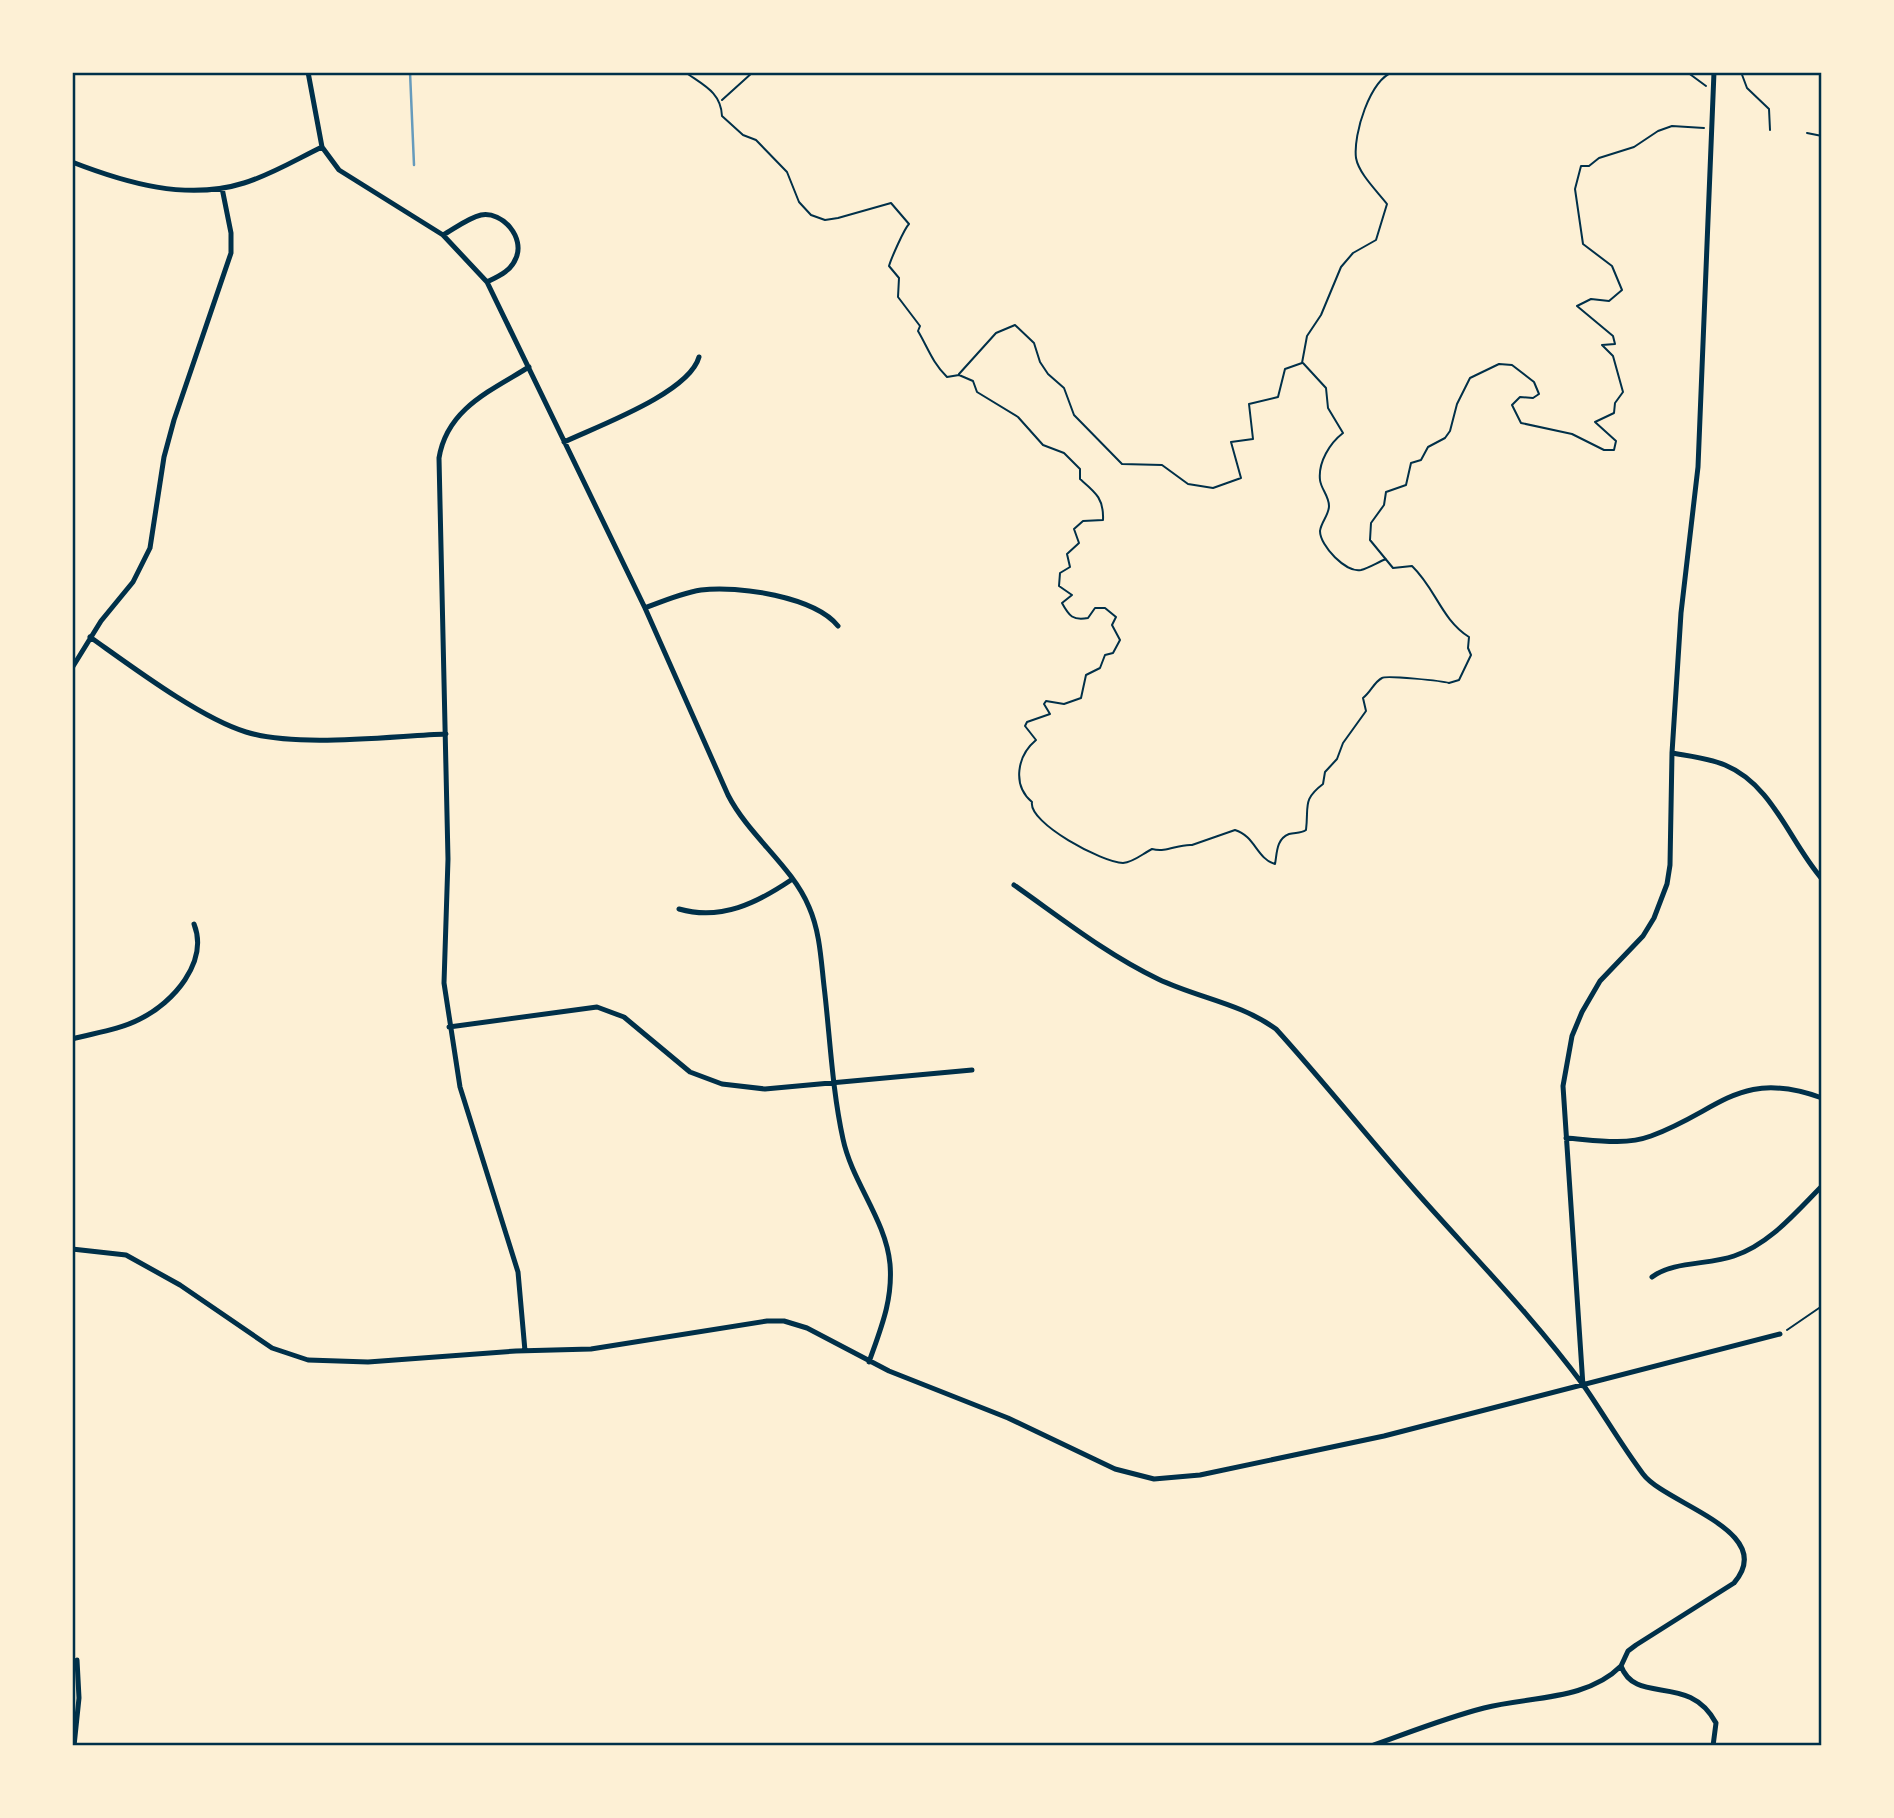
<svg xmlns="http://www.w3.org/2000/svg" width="1894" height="1818" font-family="'Exo 2',sans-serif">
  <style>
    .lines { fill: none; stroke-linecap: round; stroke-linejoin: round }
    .stream { stroke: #669bbc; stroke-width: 2.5 }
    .path { stroke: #003049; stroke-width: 2 }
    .minor { stroke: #003049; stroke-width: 5 }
    .neatline { fill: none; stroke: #003049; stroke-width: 2.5 }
  </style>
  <rect width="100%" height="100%" fill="#fdf0d5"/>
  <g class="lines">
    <!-- stream -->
    <path class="stream" d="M410 72 414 165"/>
    <!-- path -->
    <path class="path" d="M685 72C703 85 721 92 722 116L743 135 756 140 787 172 799 202 811 215 825 220 838 218 891 203 909 224C904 229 891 259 889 266L899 278 898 297 920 326 918 331C928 348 932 362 947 377L959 375 973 381 977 392 1018 417 1043 445 1064 453 1080 469V479C1095 492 1104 498 1103 520L1083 521 1074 529 1079 543 1067 554 1070 567 1060 573 1059 586 1072 595 1062 603C1069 616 1073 621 1088 618L1095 608H1105L1116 617 1112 625 1120 640 1113 653 1105 655 1100 668 1086 675 1081 698 1064 704 1046 701 1044 704 1050 714 1027 722 1025 726 1036 740C1017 756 1012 785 1032 802 1028 823 1103 863 1123 863 1134 862 1142 854 1152 849 1167 853 1177 844 1192 845L1235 830C1255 836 1257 859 1275 864 1277 854 1276 839 1289 834 1295 832 1300 834 1306 830 1309 806 1302 800 1323 784L1325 772 1337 759 1343 743 1366 711 1363 698C1371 692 1374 682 1382 678 1386 675 1443 681 1449 683L1459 680 1471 655 1468 648 1469 637C1441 619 1436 589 1412 566L1393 568 1370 540 1371 523 1384 505 1386 492 1406 485 1411 463 1421 460 1428 447 1445 438 1450 431 1457 404 1470 378 1499 364 1512 365 1534 382 1539 394 1533 398 1520 397 1512 405 1521 423 1572 434 1604 450H1614L1616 441 1595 422 1614 413 1615 403 1623 392 1613 356 1602 345 1615 344 1613 336 1577 306 1591 299 1609 301 1622 290 1612 266 1583 244 1575 189 1581 166H1589L1599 158 1634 147 1658 131 1672 126 1704 128
      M1687 72 1706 86
      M1741 72 1747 88 1769 109 1770 130
      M722 100 753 72
      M1807 133 1822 136
      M1303 363 1326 388 1328 408 1343 433C1330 443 1318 462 1320 480 1321 489 1329 496 1329 506 1329 515 1321 522 1320 531 1320 546 1346 573 1361 570 1369 568 1378 562 1386 559
      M959 374 996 333 1015 325 1034 343 1040 362 1048 374 1064 388 1074 415 1122 464 1162 465 1188 484 1213 488 1241 478 1231 442 1253 439 1249 404 1278 397 1285 369 1302 363 1307 336 1321 315 1341 267 1353 253 1376 240 1387 204C1377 191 1359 174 1356 158 1353 134 1370 80 1393 72
      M1787 1330 1822 1306"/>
    <!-- minor -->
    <path class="minor" d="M308 72 322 147 339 170 443 235 487 282 645 608 728 795C749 836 792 866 809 907 820 932 821 960 824 986 830 1036 832 1089 843 1139 852 1182 886 1220 890 1264 893 1300 881 1328 869 1362
      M72 162C126 183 187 201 244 183 271 175 297 159 322 147
      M443 235C454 229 468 218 481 215 503 211 525 238 516 258 511 271 499 276 487 282
      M564 442C598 426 689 393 699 357
      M645 608C663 601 682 593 701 590 738 585 815 597 838 626
      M90 637C131 666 200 718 246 732 297 748 391 736 446 734
      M72 668 101 621 133 582 150 548 164 457 174 420 231 253V233L222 188
      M1672 753C1689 756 1708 758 1725 765 1773 785 1789 841 1822 879
      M1014 885C1061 918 1106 954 1158 979 1198 998 1240 1003 1276 1029 1325 1083 1370 1140 1418 1194 1474 1257 1534 1318 1584 1386 1604 1415 1622 1446 1643 1474 1665 1504 1779 1531 1734 1583L1636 1645 1628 1651 1621 1666C1636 1706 1689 1672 1716 1723L1713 1746
      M679 909C721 921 757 903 791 880
      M449 1027 597 1007 624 1017 690 1072 722 1084 765 1089 972 1070
      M72 1039C94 1033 119 1030 140 1019 173 1003 209 962 194 924
      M1566 1138C1594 1140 1624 1146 1651 1136 1720 1111 1739 1068 1822 1098
      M72 1249 126 1255 180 1285 272 1348 308 1360 368 1362 516 1351 591 1349 767 1321H784L807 1328 889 1371 1008 1418 1115 1469 1154 1479 1200 1475 1384 1436 1780 1334
      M1652 1277C1673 1261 1709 1265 1734 1256 1770 1244 1796 1212 1822 1186
      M525 1351 518 1272 460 1087 444 983 448 859 439 458C447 409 490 391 529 367
      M1583 1386 1563 1086 1572 1036 1582 1012 1600 981 1643 936 1654 918 1667 884 1670 865 1672 753 1681 613 1698 467 1714 72
      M74 1746 79 1698 77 1660
      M1371 1746C1408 1733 1445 1718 1484 1708 1530 1696 1586 1701 1621 1666"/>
  </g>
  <!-- border -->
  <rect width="1894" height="1818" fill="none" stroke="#fdf0d5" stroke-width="147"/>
  <rect x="74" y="74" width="1746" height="1670" class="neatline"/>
</svg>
